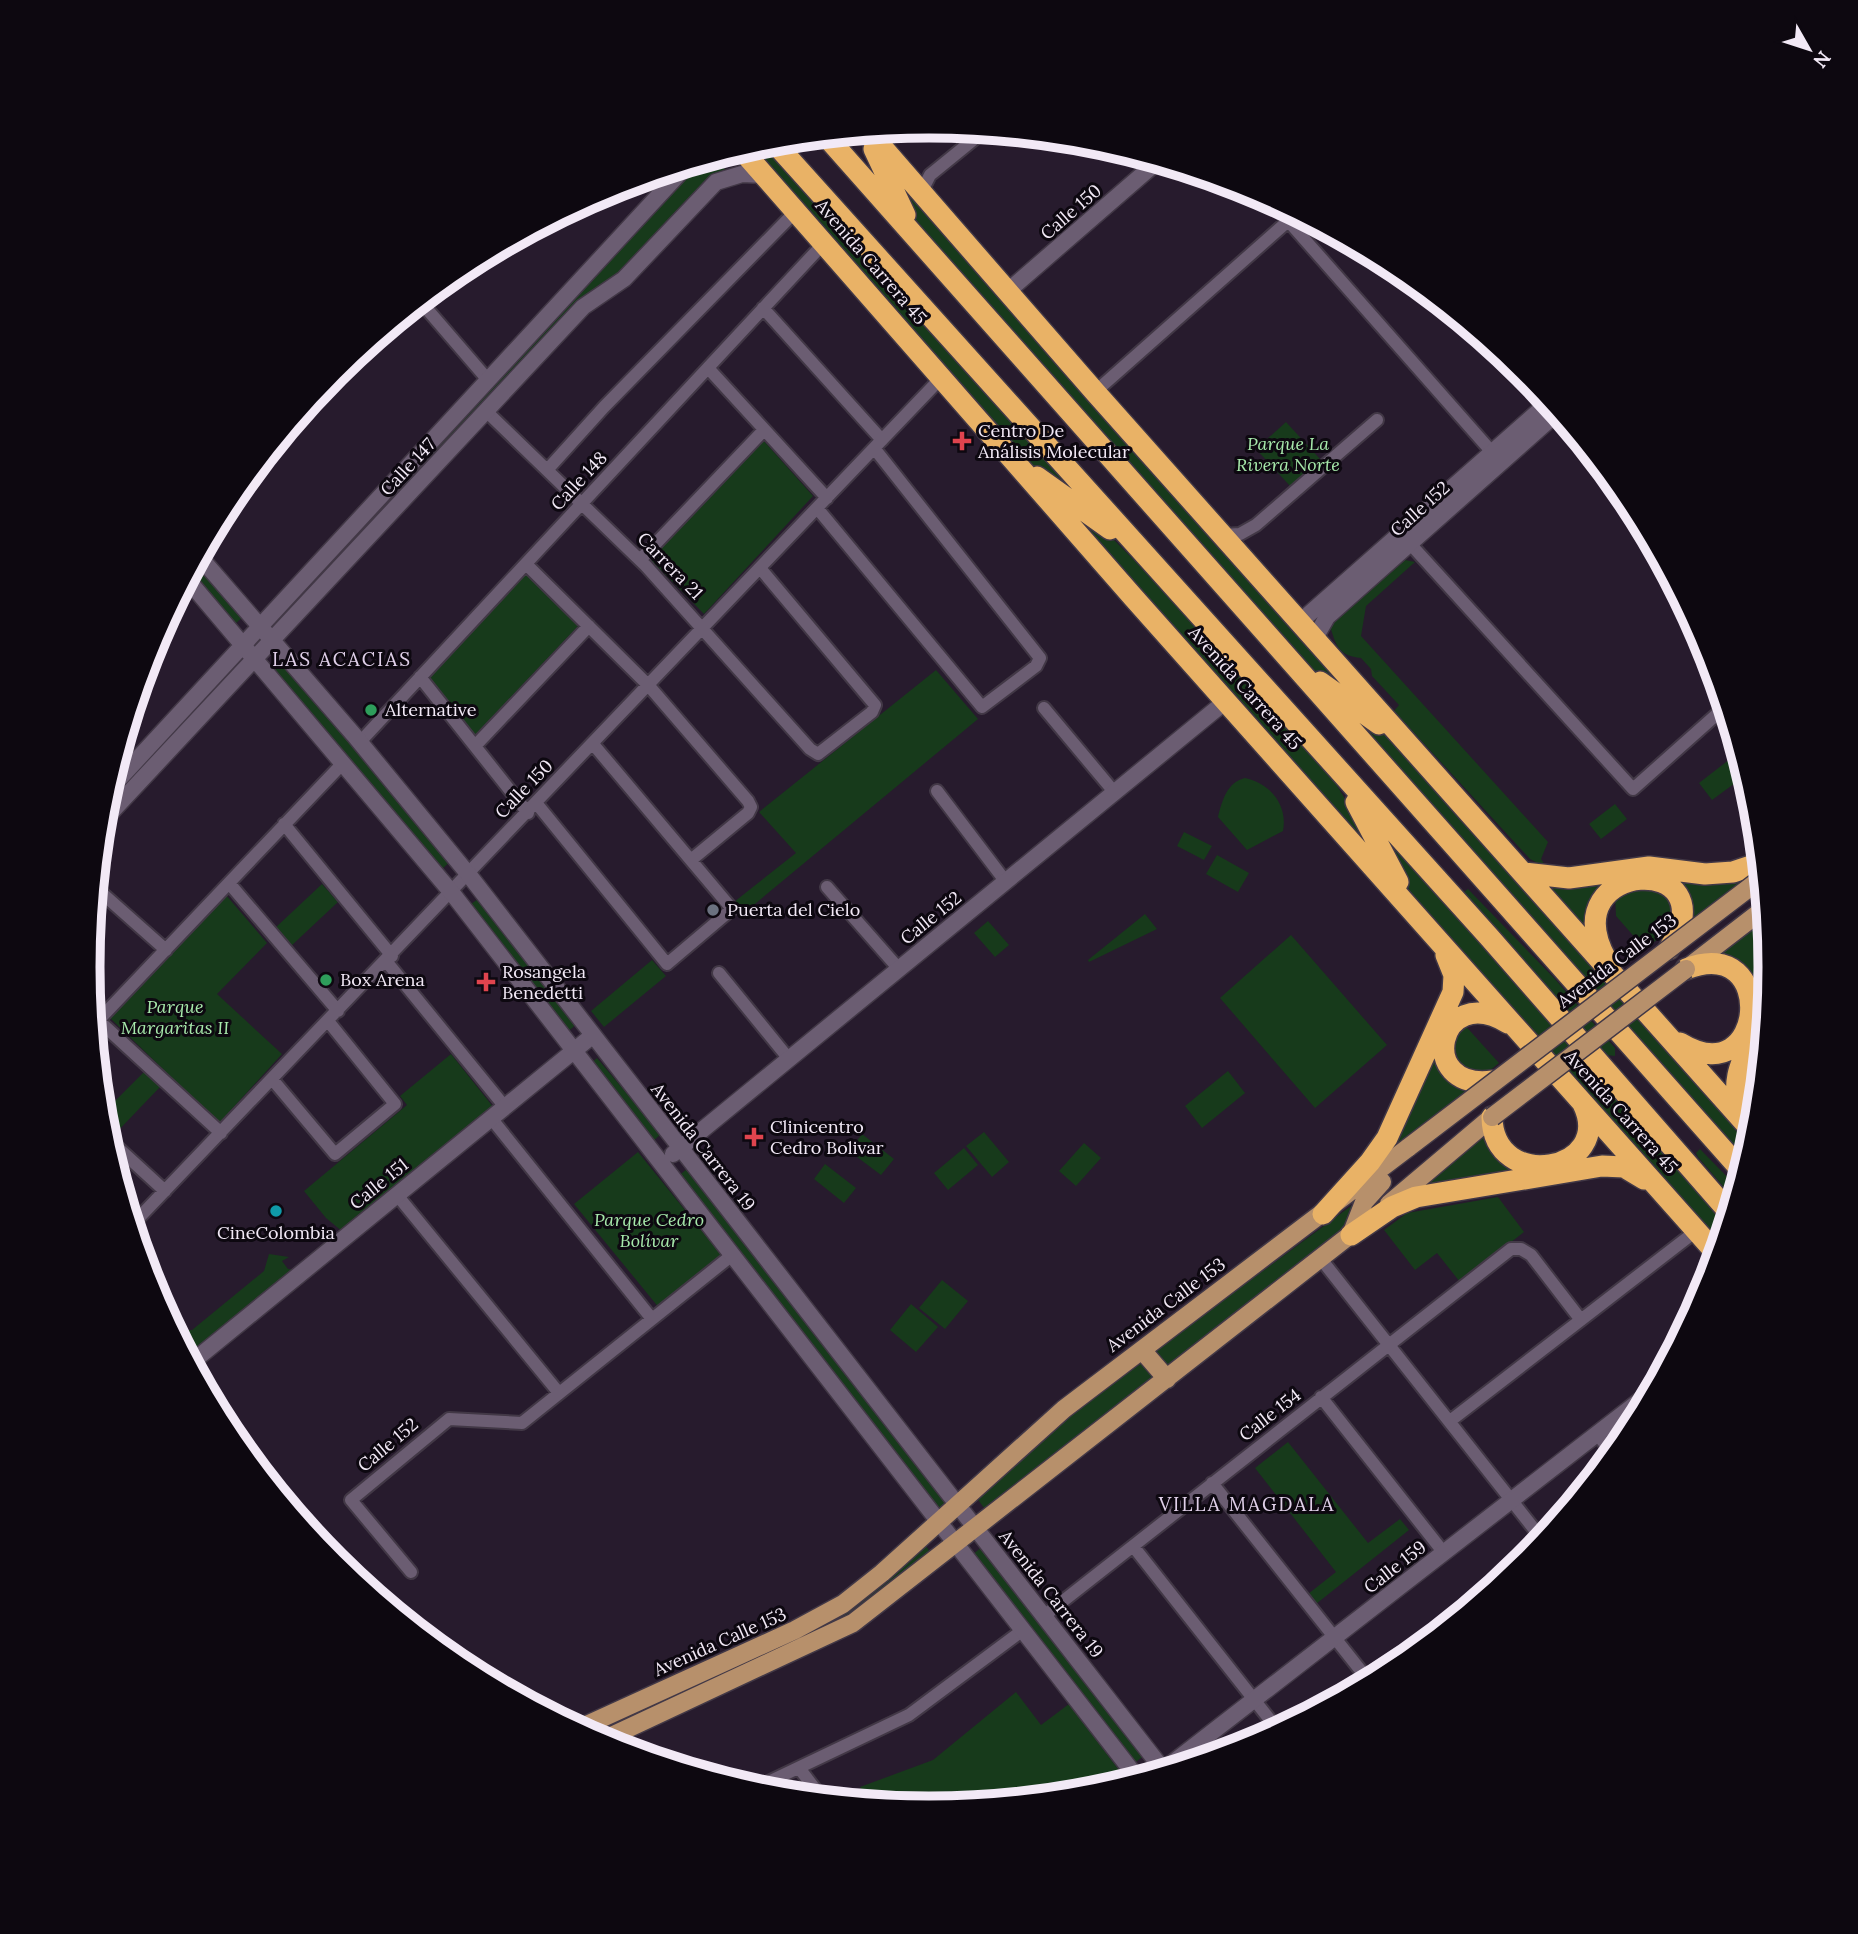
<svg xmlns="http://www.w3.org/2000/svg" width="1858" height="1934" font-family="Lora,serif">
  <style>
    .green { fill: #173a1b }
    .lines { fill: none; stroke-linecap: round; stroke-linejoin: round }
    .street-casing { stroke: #423846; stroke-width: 16 }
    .secondary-casing { stroke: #423846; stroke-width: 19 }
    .primary-casing { stroke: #423846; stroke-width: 21 }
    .highway-casing { stroke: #423846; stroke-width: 24 }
    .street { stroke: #6b5d72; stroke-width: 12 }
    .secondary { stroke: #6b5d72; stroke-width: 16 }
    .primary { stroke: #b7906b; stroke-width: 18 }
    .highway { stroke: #e9b266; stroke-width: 21 }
    .primary-bridge-casing { stroke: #423846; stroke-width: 21; stroke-linecap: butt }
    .primary-bridge { stroke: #b7906b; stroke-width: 18 }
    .health-dot { fill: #e0444e; stroke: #0d0810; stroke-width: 2.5 }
    .leisure-dot { fill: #2e9e5b; stroke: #0d0810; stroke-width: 2.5 }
    .worship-dot { fill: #6b7280; stroke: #0d0810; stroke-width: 2.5 }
    .culture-dot { fill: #0f9aa8; stroke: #0d0810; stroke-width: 2.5 }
    .labels { text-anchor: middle; stroke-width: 6; stroke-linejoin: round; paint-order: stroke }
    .street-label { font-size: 18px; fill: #f2e9f6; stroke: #0d0810 }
    .poi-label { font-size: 18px; fill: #f2e9f6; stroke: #0d0810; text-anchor: start }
    .park-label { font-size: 18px; font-style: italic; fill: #a7e9ab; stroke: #0d0810 }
    .neighbourhood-label { font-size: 19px; letter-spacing: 2px; fill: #e0d0e9; stroke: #0d0810 }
    .rim { fill: none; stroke: #f2e9f6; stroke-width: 9 }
  </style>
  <rect width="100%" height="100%" fill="#271b2d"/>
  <!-- green -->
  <path class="green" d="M763 142 1085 499 1025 463 746 147Z
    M880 153 1373 713 1319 679 912 218Z
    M713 157 726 170C696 181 648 244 624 269 536 363 443 453 352 545L348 541 696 162Z
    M1286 422 1320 459 1290 486 1256 449Z
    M763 440 813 496 704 614 650 559Z
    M1040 483 1099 525 1134 560 1314 755 1336 784 1393 878Z
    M1405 560 1415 562 1366 606 1361 636 1548 842 1541 859 1547 868 1530 859 1394 711 1399 705 1372 676 1371 669 1361 658C1339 656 1336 646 1330 626Z
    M196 562 244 616 235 624 189 574Z
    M528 571 581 623 473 737 427 681Z
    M280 660 452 860 441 870 271 668Z
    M936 670 978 719 744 913 734 902 796 853 759 812Z
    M1339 701 1405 745 1752 1138 1744 1165Z
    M1739 752 1746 775 1712 800 1699 783Z
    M1245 778C1270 783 1288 805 1283 831L1247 850 1218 817C1222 801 1227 782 1245 778Z
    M1615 804 1627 819 1601 839 1589 824Z
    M1377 829 1496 958 1726 1224 1719 1249 1418 906Z
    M1184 832 1212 846 1204 860 1177 846Z
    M1217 855 1249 873 1238 892 1206 874Z
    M1761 870 1686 930 1670 874Z
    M1628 873 1589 937 1550 895 1555 884Z
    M322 884 338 902 290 947 274 929Z
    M1622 888 1665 891 1675 911 1663 935 1645 949 1616 916 1615 894Z
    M1468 889 1554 978 1615 1048V1056L1607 1055 1464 892Z
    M226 895 267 943 217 994 282 1054 219 1123 110 1018Z
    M481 897 578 1023 566 1033 468 906Z
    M1145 914 1157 929 1089 962 1088 960Z
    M1765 914C1769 949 1774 970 1759 1003L1738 962 1717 953Z
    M988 921 1009 945 995 957 974 933Z
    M1291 935 1387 1045 1315 1108 1220 998Z
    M652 960 666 976 604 1027 591 1011Z
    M1452 1004 1464 1009 1437 1043 1470 1088 1374 1170Z
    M1462 1022 1499 1063 1488 1072 1465 1074 1450 1045Z
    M451 1054 494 1108 343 1232 326 1218 304 1191 407 1105 400 1096Z
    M597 1058 661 1134 652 1142 589 1065Z
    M1228 1071 1245 1093 1202 1128 1185 1106Z
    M144 1072 160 1087 113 1136 103 1126 102 1114Z
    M984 1132 1009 1162 992 1177 966 1146Z
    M1486 1132 1528 1168 1414 1190Z
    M862 1134 894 1159 881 1175 849 1151Z
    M1084 1143 1101 1158 1076 1186 1059 1171Z
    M964 1148 978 1165 948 1190 934 1173Z
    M1700 1149 1737 1187 1734 1199 1698 1157 1696 1153Z
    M638 1152 723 1257 660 1309 574 1204Z
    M825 1164 856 1188 844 1203 814 1179Z
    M688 1168 947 1501 940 1508 906 1472 676 1178Z
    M1498 1197 1524 1232 1460 1282 1437 1253 1415 1270 1384 1230 1407 1213Z
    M1355 1203 1351 1227 1175 1366 1166 1367 1155 1353 1161 1346Z
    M269 1254 289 1257 282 1261 288 1269 298 1270 189 1359 185 1351 187 1345 183 1347 181 1344 185 1330H192L264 1271Z
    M942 1280 968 1301 945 1329 919 1308Z
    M911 1304 938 1327 916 1352 890 1330Z
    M1143 1362 1157 1379 987 1512 976 1497 1056 1423Z
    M1288 1442 1368 1543 1400 1519 1409 1530 1316 1604 1308 1594 1336 1572 1255 1468Z
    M925 1545 932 1554 853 1615 596 1739 581 1731 793 1638Z
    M982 1547 1145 1755 1133 1764 972 1555Z
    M1016 1692 1041 1725 1069 1704 1128 1782C1054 1804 949 1811 872 1803L860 1787 933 1760Z"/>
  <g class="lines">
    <defs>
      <path id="street" d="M925 196V185L930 175 984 131
        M1269 199 1498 459
        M420 301 488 380
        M763 308 882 440
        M708 368 827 498
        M1095 392 1296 214
        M486 411 646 566 810 749 818 754 872 712 875 705 760 568
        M548 469 604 407 796 211
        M817 508 982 707 1036 666 1040 658 874 448
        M1223 535 1240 534 1256 525 1377 420
        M1404 537 1633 789 1725 707
        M640 560 764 430
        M526 564 649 686 748 801 751 807 748 813 691 860
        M420 677 528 813
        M1044 708 1115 793
        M360 742 824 243
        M475 746 589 626
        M937 791 1006 882
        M537 804 667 964 732 909 593 744
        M284 824 392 956
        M229 883 338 1011
        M95 887 166 950
        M827 887 899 969
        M386 961 505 1107
        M719 973 789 1059
        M99 1021 221 1133
        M93 1026 343 763
        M272 1079 335 1154 395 1104 328 1021
        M491 1118 652 1319
        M105 1136 165 1191
        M397 1195 559 1393
        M132 1225 941 378
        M1321 1259 1542 1539
        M1321 1397 1444 1553
        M1450 1421 1696 1231
        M1597 1434 1613 1454
        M1212 1483 1369 1681
        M1133 1546 1278 1730
        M411 1572 351 1500 449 1419 522 1423 731 1256
        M1044 1616 1511 1249H1521L1531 1255 1581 1320
        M799 1768 822 1798
        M754 1789 909 1715 1023 1630"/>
      <path id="secondary" d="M1008 291 1158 161
        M199 556 354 735 469 875 1164 1771
        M187 579 452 893 1138 1779
        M1300 622 1549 402
        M1315 638 1327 617 1557 413
        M107 792 687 165
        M102 822 583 307 624 279 716 182 742 174 764 175
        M673 1154 1226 701
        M191 1363 592 1036
        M1162 1771 1651 1392"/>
      <path id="primary" d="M1686 969 1765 908
        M1389 1204 1492 1117
        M1351 1235 1364 1202 1382 1182
        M1142 1350 1167 1379
        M578 1729 795 1630 843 1604 882 1573 1064 1409 1409 1147
        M601 1741 853 1623 1359 1228"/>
      <path id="highway" d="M868 131 1095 392 1754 1133
        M826 136 1742 1171
        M773 141 1490 938 1730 1213
        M741 149 1133 597 1717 1254
        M874 149 905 215
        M1037 477 1110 529
        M1320 682 1379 724
        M1356 802 1398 882
        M1524 873 1569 878 1649 867 1705 874 1733 872 1760 863
        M1606 959C1551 859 1731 850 1669 949
        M1680 1043C1767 1096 1779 932 1686 969
        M1493 1081C1415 1092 1437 980 1508 1023
        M1744 1114C1727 1085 1743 1058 1756 1030
        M1492 1117C1493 1194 1616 1172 1583 1104
        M1323 1214 1370 1162 1387 1138 1453 992 1454 975 1446 955
        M1351 1235 1392 1207 1416 1197 1602 1166 1624 1167 1644 1179"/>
    </defs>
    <!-- street casing -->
    <use href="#street" class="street-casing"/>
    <!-- secondary casing -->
    <use href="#secondary" class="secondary-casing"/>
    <!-- primary casing -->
    <use href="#primary" class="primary-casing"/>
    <!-- highway casing -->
    <use href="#highway" class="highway-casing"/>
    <!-- street -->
    <use href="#street" class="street"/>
    <!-- secondary -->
    <use href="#secondary" class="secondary"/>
    <!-- primary -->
    <use href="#primary" class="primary"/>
    <!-- highway -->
    <use href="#highway" class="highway"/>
    <defs>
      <path id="primary-bridge" d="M1492 1117 1686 969
        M1409 1147 1758 881"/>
    </defs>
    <!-- primary-bridge casing -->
    <use href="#primary-bridge" class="primary-bridge-casing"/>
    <!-- primary-bridge -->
    <use href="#primary-bridge" class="primary-bridge"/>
  </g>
  <!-- markers -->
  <g class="health-dot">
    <path d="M958.5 430.5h7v7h7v7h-7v7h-7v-7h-7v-7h7z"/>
    <path d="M482.5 971.5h7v7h7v7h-7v7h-7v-7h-7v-7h7z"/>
    <path d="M750.5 1126.5h7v7h7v7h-7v7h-7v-7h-7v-7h7z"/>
  </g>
  <g class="leisure-dot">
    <circle cx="371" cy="710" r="7"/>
    <circle cx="326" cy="980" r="7"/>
  </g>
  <circle class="worship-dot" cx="713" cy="910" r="7"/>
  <circle class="culture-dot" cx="276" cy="1211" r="7"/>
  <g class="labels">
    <!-- street labels -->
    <g class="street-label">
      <text transform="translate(1071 212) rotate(-41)" y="6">Calle 150</text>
      <text transform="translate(871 262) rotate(49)" y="6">Avenida Carrera 45</text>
      <text transform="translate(408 467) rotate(-47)" y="6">Calle 147</text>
      <text transform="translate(579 481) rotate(-47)" y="6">Calle 148</text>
      <text transform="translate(1420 509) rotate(-42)" y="6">Calle 152</text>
      <text transform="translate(670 566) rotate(46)" y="6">Carrera 21</text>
      <text transform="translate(1245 688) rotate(48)" y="6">Avenida Carrera 45</text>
      <text transform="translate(524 789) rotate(-46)" y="6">Calle 150</text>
      <text transform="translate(931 918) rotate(-39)" y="6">Calle 152</text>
      <text transform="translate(1617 961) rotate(-37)" y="6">Avenida Calle 153</text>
      <text transform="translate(1621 1112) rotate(48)" y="6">Avenida Carrera 45</text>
      <text transform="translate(703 1147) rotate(52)" y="6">Avenida Carrera 19</text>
      <text transform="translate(379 1184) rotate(-39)" y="6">Calle 151</text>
      <text transform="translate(1166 1305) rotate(-37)" y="6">Avenida Calle 153</text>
      <text transform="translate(1270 1415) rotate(-38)" y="6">Calle 154</text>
      <text transform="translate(388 1445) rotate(-40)" y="6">Calle 152</text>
      <text transform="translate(1395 1567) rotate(-38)" y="6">Calle 159</text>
      <text transform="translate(1051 1594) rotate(52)" y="6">Avenida Carrera 19</text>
      <text transform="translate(720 1642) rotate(-24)" y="6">Avenida Calle 153</text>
    </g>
    <!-- poi labels -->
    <g class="poi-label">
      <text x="978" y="437">Centro De<tspan x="978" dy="21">Análisis Molecular</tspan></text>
      <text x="385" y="716">Alternative</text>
      <text x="727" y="916">Puerta del Cielo</text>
      <text x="502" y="978">Rosangela<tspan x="502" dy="21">Benedetti</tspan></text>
      <text x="340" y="986">Box Arena</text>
      <text x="770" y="1133">Clinicentro<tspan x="770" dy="21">Cedro Bolivar</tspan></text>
      <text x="276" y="1239" text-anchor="middle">CineColombia</text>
    </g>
    <!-- park labels -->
    <g class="park-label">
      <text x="1288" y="450">Parque La<tspan x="1288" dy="21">Rivera Norte</tspan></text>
      <text x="175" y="1013">Parque<tspan x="175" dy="21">Margaritas II</tspan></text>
      <text x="649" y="1226">Parque Cedro<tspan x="649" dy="21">Bolívar</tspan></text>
    </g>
    <!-- neighbourhood labels -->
    <g class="neighbourhood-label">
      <text x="342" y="666">LAS ACACIAS</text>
      <text x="1247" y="1511">VILLA MAGDALA</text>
    </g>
  </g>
  <!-- crop -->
  <path d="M0 0H1858V1934H0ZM100 967a829 829 0 1 1 1658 0a829 829 0 1 1-1658 0Z" fill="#0d0810" fill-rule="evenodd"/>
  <path class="rim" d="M100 967a829 829 0 1 1 1658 0a829 829 0 1 1-1658 0Z"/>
  <!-- north arrow -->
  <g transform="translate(1809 49) rotate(129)" stroke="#0d0810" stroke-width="5" paint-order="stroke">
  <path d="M0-5L12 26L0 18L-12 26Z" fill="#f2e9f6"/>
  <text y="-10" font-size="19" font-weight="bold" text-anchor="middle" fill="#f2e9f6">N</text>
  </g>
</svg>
